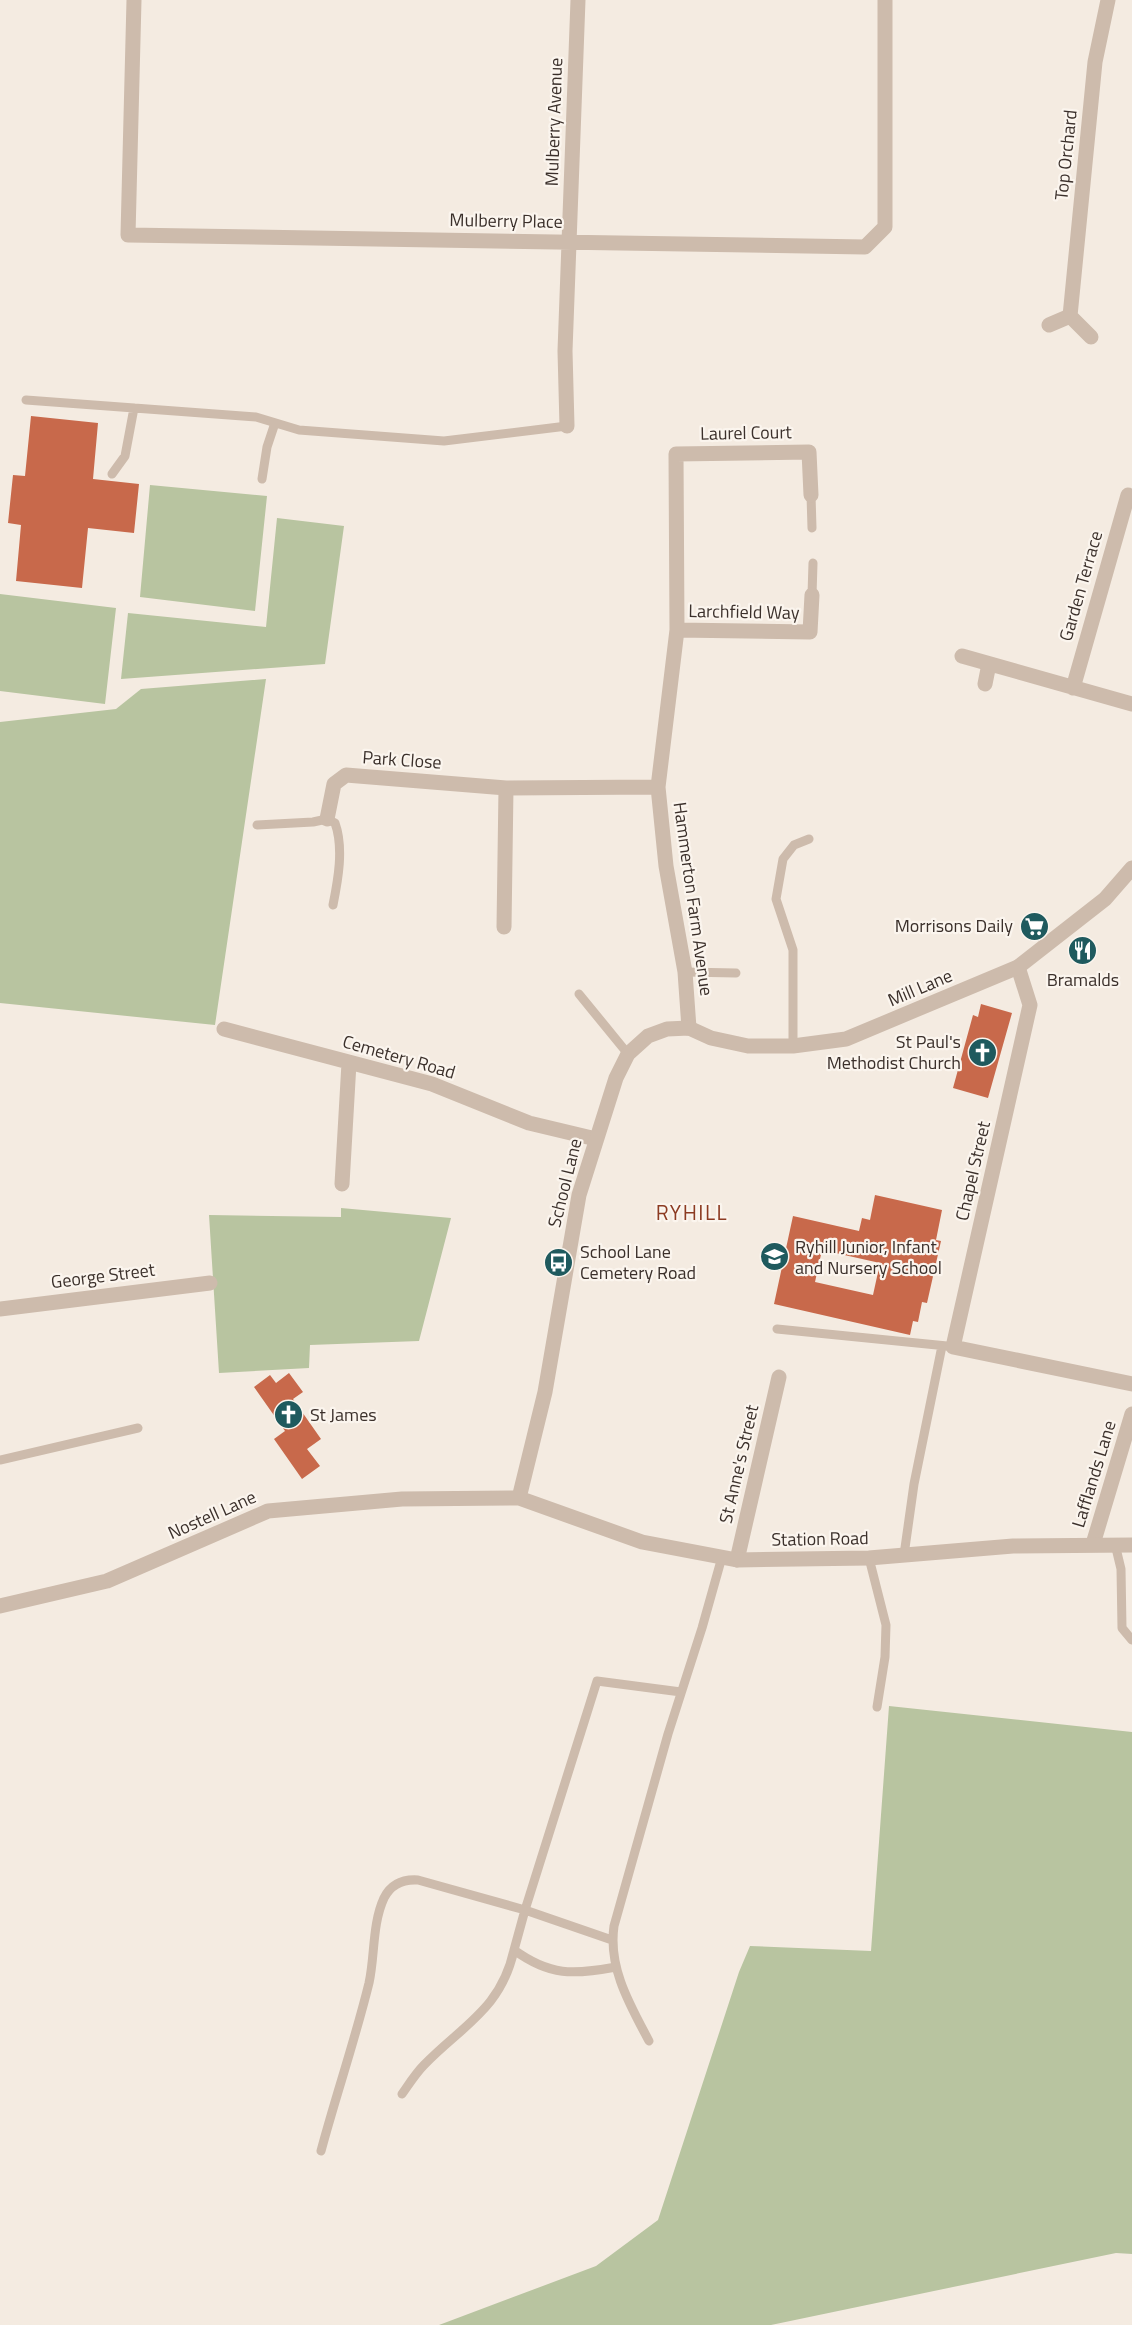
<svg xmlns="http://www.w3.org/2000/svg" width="1132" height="2325" font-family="'Titillium Web',sans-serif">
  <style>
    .green { fill: #b8c4a0 }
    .building { fill: #c8694b; fill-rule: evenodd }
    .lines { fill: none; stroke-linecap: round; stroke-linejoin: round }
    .service { stroke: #cdbbac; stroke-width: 9 }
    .minor { stroke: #cdbbac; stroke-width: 15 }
    .tertiary { stroke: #cdbbac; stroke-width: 15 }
    .labels { text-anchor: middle; stroke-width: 4.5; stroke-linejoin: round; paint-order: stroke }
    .street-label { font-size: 18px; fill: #3b302b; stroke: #fbf5ee }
    .poi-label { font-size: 18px; fill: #3b302b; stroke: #fbf5ee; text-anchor: start }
    .quarter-label { font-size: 21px; letter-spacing: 1.5px; fill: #8c3b22; stroke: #fbf5ee }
  </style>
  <rect width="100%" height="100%" fill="#f4ebe1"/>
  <!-- green -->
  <path class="green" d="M150 485 267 496 255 611 140 597Z
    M277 518 344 526 325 664 121 679 128 613 266 627Z
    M0 594 116 608 105 704 0 691Z
    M266 679 215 1025 0 1003V722L116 709 141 689Z
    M341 1208 451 1218 419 1341 310 1345 309 1368 219 1373 209 1215 341 1217Z
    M889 1706 1132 1732V2254L1116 2253 771 2325H439L596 2266 658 2220 739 1972 750 1946 871 1951Z"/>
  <!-- building -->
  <path class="building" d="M31 416 98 423 93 479 139 484 134 533 88 528 82 588 16 581 21 525 8 523 13 475 25 476Z
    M981 1004 1012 1013 988 1098 953 1088 973 1015 978 1017Z
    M875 1195 942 1210 936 1240 941 1241 927 1303 922 1302 918 1322 913 1321 910 1335 774 1304 793 1216 859 1231 862 1218 870 1220ZM822 1250 880 1263 873 1295 815 1282Z
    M289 1373 303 1392 293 1399 321 1439 307 1449 320 1466 302 1479 274 1439 285 1431 254 1387 270 1375 276 1383Z"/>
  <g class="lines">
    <!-- service -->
    <path class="service" d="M26 400 256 417 299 430 444 441 567 426
      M112 474 125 456 134 408
      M262 479 267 447 275 423
      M811 495 812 528
      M812 595 813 563
      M257 825 313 822 327 819 335 823C344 848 338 880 333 905
      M685 972 736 973
      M579 994 628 1054
      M793 1046V950L776 899 783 859 794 845 809 839
      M777 1329 947 1346
      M0 1460 138 1428
      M1115 1544 1121 1569 1122 1628 1132 1640
      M904 1555 914 1484 942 1346
      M869 1558 886 1625 885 1657 877 1707
      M612 1940 525 1910 597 1681 681 1692
      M649 2041C630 2005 608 1968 614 1926L668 1734 702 1628 722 1557
      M402 2094C409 2084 416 2073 424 2065 463 2025 501 2009 514 1950
      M321 2151C336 2095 355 2040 369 1983 375 1956 372 1924 384 1898 391 1884 403 1879 418 1880L525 1910 514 1950C550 1976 573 1975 616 1967"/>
    <!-- minor -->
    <path class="minor" d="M134 0 128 235 865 247 885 227V0
      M1070 316 1095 62 1108 0
      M1049 325 1070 316 1091 337
      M567 426 565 351 578 0
      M677 630 810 632 812 595
      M962 656 1132 704
      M985 684 989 664
      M1073 688 1128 495
      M327 819 334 784 346 775 506 788 658 787
      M504 927 506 788
      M1018 967 1030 1005 953 1347 1132 1384
      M689 1028 685 972 666 866 658 787 677 630 676 454 809 452 811 495
      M224 1029 432 1084 529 1123 596 1139
      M342 1184 349 1063
      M0 1309 210 1283
      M1093 1544 1132 1414
      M737 1560 779 1377"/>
    <!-- tertiary -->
    <path class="tertiary" d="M519 1498 545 1392 579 1195 616 1078 628 1054 648 1036 667 1029 689 1028 711 1038 748 1046H793L846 1039 1018 967 1105 899 1132 868
      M0 1606 107 1581 268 1511 402 1499 519 1498 642 1542 737 1560 869 1558 1013 1546 1132 1545"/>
  </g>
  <!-- icons -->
  <defs>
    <symbol id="supermarket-disc" viewBox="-11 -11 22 22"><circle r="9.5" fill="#1f5a5e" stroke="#fbf5ee"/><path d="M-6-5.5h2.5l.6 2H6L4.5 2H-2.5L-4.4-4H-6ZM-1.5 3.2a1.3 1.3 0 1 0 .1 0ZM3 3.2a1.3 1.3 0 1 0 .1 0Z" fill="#fff"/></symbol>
    <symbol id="restaurant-disc" viewBox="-11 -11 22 22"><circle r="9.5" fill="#1f5a5e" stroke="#fbf5ee"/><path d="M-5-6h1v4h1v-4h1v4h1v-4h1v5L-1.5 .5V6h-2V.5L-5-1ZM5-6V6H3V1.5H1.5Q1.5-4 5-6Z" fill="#fff"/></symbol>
    <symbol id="church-disc" viewBox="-11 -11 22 22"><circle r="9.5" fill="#1f5a5e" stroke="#fbf5ee"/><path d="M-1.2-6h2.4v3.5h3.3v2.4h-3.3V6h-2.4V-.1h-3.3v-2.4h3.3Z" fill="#fff"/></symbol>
    <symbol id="school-disc" viewBox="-11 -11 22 22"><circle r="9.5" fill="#1f5a5e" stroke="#fbf5ee"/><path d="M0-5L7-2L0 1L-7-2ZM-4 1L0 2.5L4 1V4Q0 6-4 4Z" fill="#fff"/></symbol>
    <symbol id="bus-disc" viewBox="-11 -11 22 22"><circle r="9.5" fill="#1f5a5e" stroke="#fbf5ee"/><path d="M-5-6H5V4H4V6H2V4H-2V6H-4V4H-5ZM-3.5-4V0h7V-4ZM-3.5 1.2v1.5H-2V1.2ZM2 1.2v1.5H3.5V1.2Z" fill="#fff"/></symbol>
  </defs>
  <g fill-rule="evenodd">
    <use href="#supermarket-disc" x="1018" y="910" width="33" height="33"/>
    <use href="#restaurant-disc" x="1066" y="934" width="33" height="33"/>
    <use href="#church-disc" x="966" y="1036" width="33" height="33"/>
    <use href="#school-disc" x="758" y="1240" width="33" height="33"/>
    <use href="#bus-disc" x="542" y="1246" width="33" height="33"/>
    <use href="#church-disc" x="272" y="1398" width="33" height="33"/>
  </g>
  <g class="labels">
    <!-- street labels -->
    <g class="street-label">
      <text transform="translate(554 122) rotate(-88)" y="6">Mulberry Avenue</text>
      <text transform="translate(1066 155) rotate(-84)" y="6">Top Orchard</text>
      <text transform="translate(506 221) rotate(1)" y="6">Mulberry Place</text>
      <text transform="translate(746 433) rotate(-1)" y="6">Laurel Court</text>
      <text transform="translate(1081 586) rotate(-74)" y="6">Garden Terrace</text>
      <text transform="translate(744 612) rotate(1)" y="6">Larchfield Way</text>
      <text transform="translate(402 760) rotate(4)" y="6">Park Close</text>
      <text transform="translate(693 899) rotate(82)" y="6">Hammerton Farm Avenue</text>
      <text transform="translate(920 988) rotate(-23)" y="6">Mill Lane</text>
      <text transform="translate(399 1057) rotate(16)" y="6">Cemetery Road</text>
      <text transform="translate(973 1171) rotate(-77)" y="6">Chapel Street</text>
      <text transform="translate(565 1183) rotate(-76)" y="6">School Lane</text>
      <text transform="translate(103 1276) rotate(-7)" y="6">George Street</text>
      <text transform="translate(739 1464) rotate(-77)" y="6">St Anne's Street</text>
      <text transform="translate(1094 1474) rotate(-73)" y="6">Lafflands Lane</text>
      <text transform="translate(212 1515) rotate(-24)" y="6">Nostell Lane</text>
      <text transform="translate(820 1539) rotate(-1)" y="6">Station Road</text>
    </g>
    <!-- poi labels -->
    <g class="poi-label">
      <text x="1013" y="932" text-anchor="end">Morrisons Daily</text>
      <text x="1083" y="986" text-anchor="middle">Bramalds</text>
      <text x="961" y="1048" text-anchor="end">St Paul's<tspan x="961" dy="21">Methodist Church</tspan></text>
      <text x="795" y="1253">Ryhill Junior, Infant<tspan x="795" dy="21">and Nursery School</tspan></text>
      <text x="580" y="1258">School Lane<tspan x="580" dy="21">Cemetery Road</tspan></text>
      <text x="310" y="1421">St James</text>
    </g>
    <!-- quarter labels -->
    <g class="quarter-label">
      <text x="692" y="1220">RYHILL</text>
    </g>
  </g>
</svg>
